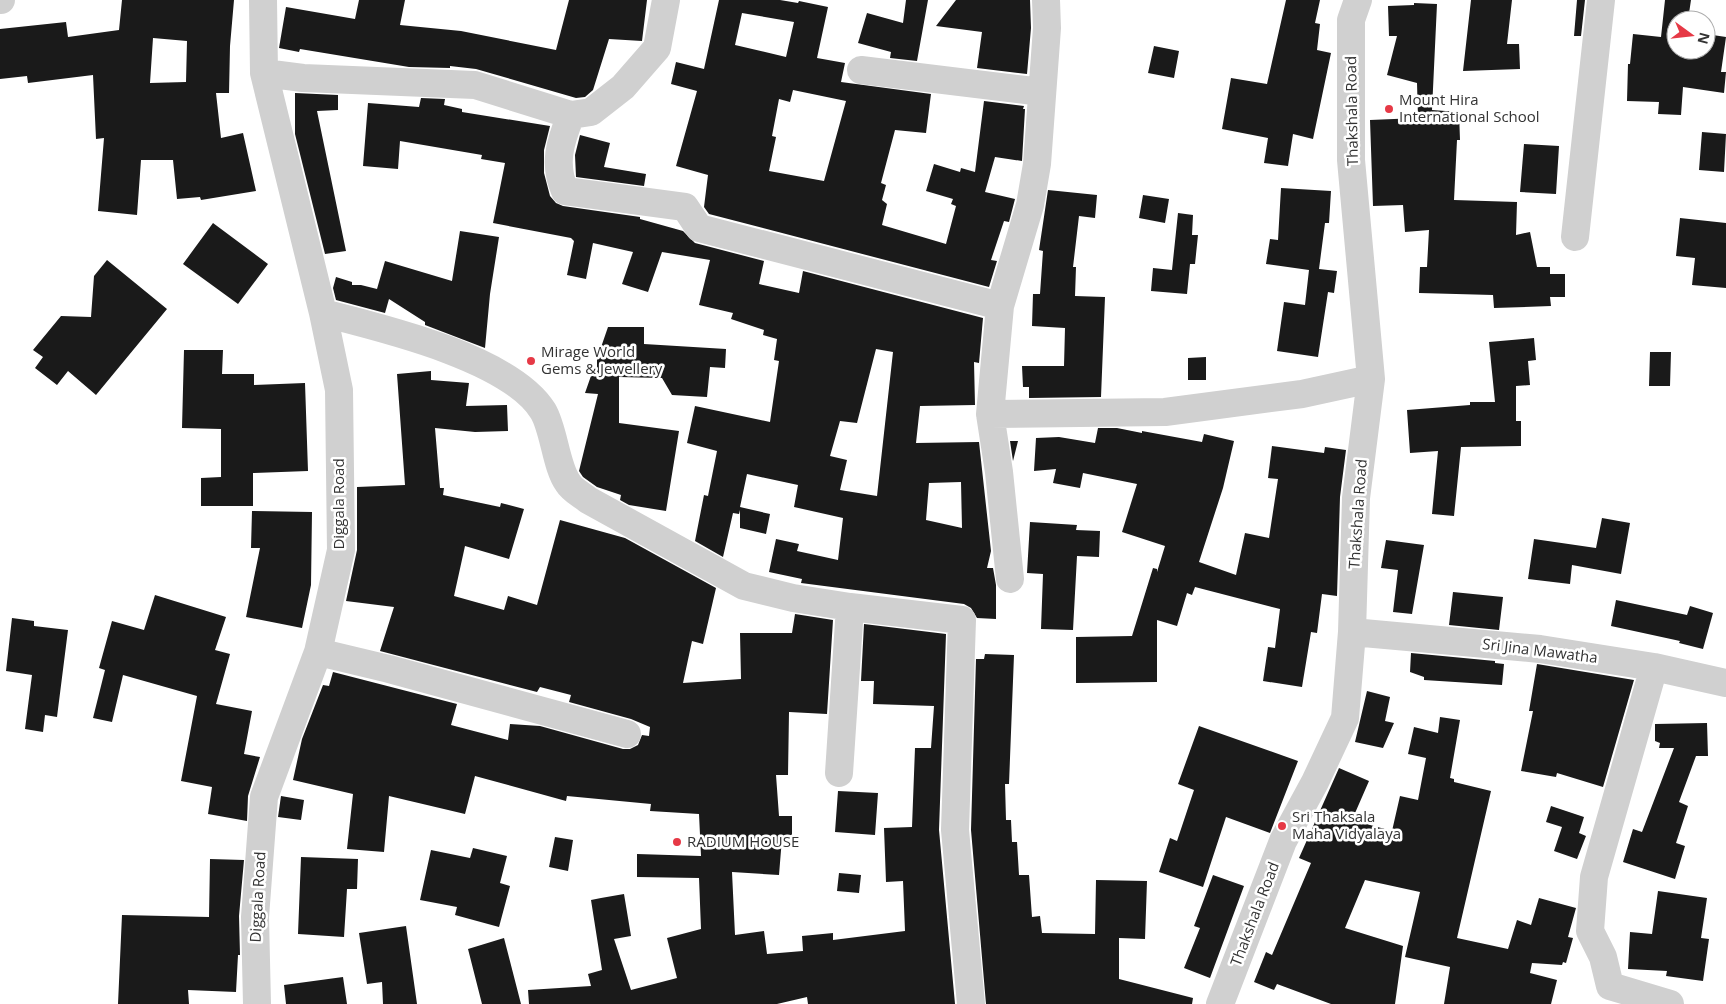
<svg xmlns="http://www.w3.org/2000/svg" width="1726" height="1004" font-family="'Open Sans',sans-serif">
  <style>
    .building { fill: #1a1a1a; fill-rule: evenodd }
    .lines { fill: none; stroke-linecap: round; stroke-linejoin: round }
    .minor { stroke: #d0d0d0; stroke-width: 28 }
    .poi-dot { fill: #e63946; stroke: #fff; stroke-width: 2 }
    .labels { text-anchor: middle; stroke-width: 5; stroke-linejoin: round; paint-order: stroke }
    .poi-label { font-size: 15px; fill: #333; stroke: #fff; text-anchor: start }
    .street-label { font-size: 15px; fill: #333; stroke: #fff }
  </style>
  <rect width="100%" height="100%" fill="#fff"/>
  <!-- building -->
  <path class="building" d="M122 0H234L230 46 229 93H216L221 138 243 133 256 191 201 200 200 197 177 199 173 160H141L137 215 98 211 104 138 96 139 93 75 28 83 27 76 0 79V29L66 22 68 37 119 30ZM153 38 187 41 186 82 150 83Z
    M359 0H405L400 25 461 31 556 50 569 0H647L642 41 609 39 593 90 585 97 576 98 476 69 450 66V68L409 67 300 49 299 52 279 48 286 7 355 19Z
    M719 0H780L798 3 799 1 828 7 817 58 845 63 841 82 931 94 926 133 895 130 881 183 886 185 882 200 887 204 882 225 946 244 956 206 951 204 953 199 926 191 934 164 960 172 961 168 975 172 984 101 1024 106 1023 109H1025L1022 161 995 157 985 192 1015 199 1009 222 1004 221 991 260 997 261 989 287 709 214 704 207 708 175 676 166 697 91 671 84 676 62 704 69ZM742 13 794 22 786 57 735 45ZM793 90 846 101 824 181 769 171 776 137 772 136 779 99 790 102Z
    M906 0H928L917 61 890 58 891 52 858 43 867 13 903 23Z
    M956 0H1030L1031 28 1027 74 977 68 982 32 936 26Z
    M1286 0H1320L1315 23 1320 24 1317 50 1331 53 1313 139 1293 134 1288 166 1264 163 1268 138 1222 129 1231 78 1267 84Z
    M1471 0H1512L1507 44H1519L1520 69 1463 71Z
    M1577 0H1585L1581 36H1574Z
    M1665 0H1691L1688 20H1676V50H1706V34L1726 37 1721 72H1726L1724 93 1683 87 1681 115 1658 114 1659 102 1627 101 1628 64H1630L1633 34 1661 37Z
    M1414 3 1437 4 1432 110 1459 112 1460 140H1457L1454 200 1517 202 1516 235 1530 232 1537 267H1550V274H1565V297H1550L1551 306 1494 308 1493 295 1419 293 1420 267H1427L1429 230 1405 232 1403 205 1373 206 1370 120 1418 118 1417 83 1387 75 1397 36H1389L1388 6 1414 5Z
    M1154 46 1179 51 1174 78 1148 73Z
    M295 93 338 95V110L317 111 346 251 325 254 295 134Z
    M421 98 445 99 444 105 462 109V112L550 126 544 150V173L550 196 556 203 563 206 640 217V219L683 231 695 243 764 261 759 284 799 293 803 271 983 318 979 363 974 362 975 405 920 406 916 443 979 442 991 551 987 568H993L996 585V619L977 618 971 608 964 604 801 583 802 579 769 572 776 539 799 544 797 551 838 560 843 518 794 507 798 485 747 474 740 507 770 514 766 534 740 528V510L739 514 733 513 723 557 695 541 704 495 708 496 717 451 687 443 695 406 770 422 779 361 774 360 777 339 763 335 764 330 731 319 733 313 699 305 710 260 662 252 648 292 622 284 633 252 593 243 586 279 567 275 574 241 571 238 493 223 505 163 481 159 482 155 400 141 398 169 363 166 368 103 419 107ZM876 349 893 352 877 496 840 490 847 460 830 456 840 421 857 423ZM961 482 962 528 926 520 929 483Z
    M1702 132 1726 134 1724 172 1699 170Z
    M580 135 610 143 604 167 646 174 644 186 576 177 575 155Z
    M1524 144 1559 146 1556 194 1520 192Z
    M1281 188 1331 191 1329 223H1325L1319 269 1337 271 1334 293 1328 292 1318 357 1277 351 1284 302 1305 305 1309 270 1266 264 1270 239 1278 240Z
    M1048 190 1097 195 1095 218 1079 216 1073 267H1076L1075 296 1105 297 1101 397 1029 398V387H1023L1022 366H1064L1065 328 1032 326 1033 294H1040L1043 251 1039 250Z
    M1143 195 1169 199 1165 223 1139 218Z
    M1178 213 1193 215 1192 235H1198L1195 264H1190L1187 294 1151 291 1153 268 1172 270Z
    M1680 218 1726 223V288L1692 285 1695 258 1676 256Z
    M213 223 268 264 238 304 183 264Z
    M460 231 499 237 490 294 485 348 425 325V322L389 299 385 313 336 300 333 288 336 277 352 282V285H361L377 289 385 261 452 281Z
    M107 260 167 309 96 395 68 371 57 385 35 368 43 357 33 350 61 316 91 317 94 276Z
    M608 327H644V344L726 349 725 368 710 367 707 397 672 395 662 378 619 377V423L679 431 666 511 629 505 620 500 621 495 597 487 583 477 579 471 598 394 585 393 592 373H597V359Z
    M1534 338 1536 360 1528 361 1530 385 1516 386V421H1521V446L1461 447 1454 516 1432 514 1438 451 1410 453 1407 410 1470 405V402H1495L1489 342Z
    M184 350H223L222 374H254V385L305 383 308 471 253 473V506H201V478L221 477V429L182 428Z
    M1650 352H1671L1670 386H1649Z
    M1206 357V380H1188V358Z
    M431 371V380L469 383 466 406 507 405 508 431 475 432 435 428 440 488H444L443 495 500 507 501 503 524 509 509 559 465 546 454 596 504 610 508 596 537 605 560 520 625 538 716 588 703 644 692 641 683 683 741 679 740 633H792L795 614 833 620 827 714 789 712 788 775H776L779 816H792V839L782 838 779 875 732 872 735 935 764 931 767 954 803 951 802 936 833 933V940L905 931 903 881 886 882 884 828 912 827 915 748H931L934 706 873 704 874 681H861L864 624 946 634 939 830 955 1004H808L807 997 777 1004H529L528 990 591 986 588 974 602 970 591 900 601 898 624 894 631 936 614 939 631 990 677 978 667 938 701 929 699 878 637 877V854L701 856 699 814 650 811 651 804 567 796 566 801 475 776 465 814 389 796 384 852 347 849 353 794 293 780 302 739 323 685 329 686 333 672 457 704 451 725 508 740 510 724 540 726 623 749H630L638 745 642 735 649 736 650 727 631 719 569 702 571 695 540 687 537 692 380 651 394 607 346 601 357 550V487L405 485 397 374Z
    M1098 428H1117L1142 433V431L1202 442 1204 434 1234 441 1223 488 1199 562 1236 575 1245 533 1269 538 1278 479 1268 478 1272 446 1324 453 1325 447 1346 450 1340 497 1337 596 1322 594 1317 633 1311 632 1302 687 1263 681 1268 647 1275 648 1280 609 1195 587 1192 595 1187 593 1177 626 1157 620V682L1076 683V637L1132 636 1153 568 1157 569V572L1165 546 1122 532 1137 484 1083 473 1080 488 1053 483 1056 469 1034 471 1036 438 1059 437 1095 443Z
    M1010 441H1018L1013 461Z
    M252 511 312 512 311 585 302 628 246 617 260 548H251Z
    M1602 518 1630 523 1621 574 1572 565 1570 584 1528 579 1534 539 1596 548Z
    M1030 522 1077 525 1076 530 1100 531 1099 557 1077 556 1073 630 1041 629 1043 574 1027 573Z
    M1386 540 1424 545 1412 614 1393 612 1398 570 1381 568Z
    M1453 592 1503 597 1499 630 1449 625Z
    M155 595 226 617 215 650 230 654 216 704 252 711 244 754 260 757 248 796 247 821 208 814 212 787 181 781 197 696 123 675 112 722 93 718 105 670 99 668 112 621 144 630Z
    M1616 600 1687 615 1690 606 1713 613 1703 649 1679 643 1680 641 1611 626Z
    M12 618 34 621V626L68 630 57 717 45 715 43 732 25 729 32 675 6 671Z
    M1411 653 1495 661V663L1504 664 1502 685 1424 680V677L1410 672Z
    M985 654 1014 655 1009 784H1005L1006 820H1011L1012 842H1017L1019 875H1029L1032 917 1040 916 1042 933 1095 934 1096 880 1147 881 1145 939 1119 938V979L1193 998 1192 1004H986L971 830 976 659H984Z
    M1537 664 1634 680 1603 787 1557 773 1556 777 1521 771 1533 711H1529Z
    M1367 691 1390 697 1385 721 1394 723 1383 748 1355 742Z
    M1440 717 1460 720 1450 778 1454 779V782L1491 791 1457 938 1508 949 1517 920 1531 925 1539 898 1576 908 1568 937 1573 938 1566 963 1563 962 1562 965 1532 963 1530 973 1557 980 1551 1004H1444L1450 967 1405 957 1420 892 1365 880 1345 928 1403 946 1395 1004H1331L1277 984 1274 990 1254 982 1266 952 1272 955 1311 863 1299 858 1339 768 1369 781 1352 820 1392 831 1400 796 1418 800 1426 758 1408 754 1414 727 1438 733Z
    M1707 723 1708 756H1696L1679 802 1688 806 1676 843 1685 846 1675 879 1623 862 1633 829 1642 832 1674 748H1659L1660 743 1655 741V724Z
    M1199 726 1298 761 1270 833 1226 817 1203 887 1159 872 1170 838 1177 841 1194 790 1178 784Z
    M838 791 878 793 875 835 835 832Z
    M281 796 304 800 301 820 278 817Z
    M1551 806 1584 817 1579 833 1586 836 1577 859 1554 851 1562 827 1546 822Z
    M555 837 573 840 568 871 549 867Z
    M473 848 507 856 500 883 510 886 499 927 455 915 457 907 420 900 431 850 470 858Z
    M301 857 358 859 357 889H347L344 937 298 934Z
    M210 859 244 860 239 916 240 955H238L236 992 188 990 189 1004H118L122 915 209 917Z
    M839 873 861 875 859 893 837 891Z
    M1213 875 1244 886 1210 978 1184 968 1200 928 1194 926Z
    M1658 891 1707 898 1701 938 1709 939 1703 981 1666 976 1667 971 1628 969 1630 932 1652 934Z
    M406 926 417 1004H383L382 982 367 984 359 933Z
    M504 938 521 1004H482L468 949Z
    M343 977 347 1004H286L284 985Z"/>
  <g class="lines">
    <!-- minor -->
    <path class="minor" d="M0 0H1
      M861 70 1042 92
      M264 73 303 78 475 85 571 115 591 112 623 87 657 48 666 0
      M571 115C560 142 553 164 565 191L685 207 699 228 1000 306
      M1575 237 1601 0
      M323 313C382 328 510 358 543 411 554 429 556 467 568 483 572 490 582 495 588 500L744 586 793 598 850 607 962 620 955 830 971 1004
      M990 414 1165 412 1302 394 1371 379
      M1010 579 999 472 990 414 1000 306 1030 205 1037 164 1047 28 1046 0
      M1352 632 1540 649 1654 667 1726 683
      M318 652 389 669 627 734
      M1654 667 1594 877 1590 931 1603 957 1610 986 1670 1004
      M839 773 850 607
      M257 1004 255 917 264 797 318 652 341 550 339 390 323 313 264 73 263 0
      M1220 1004 1283 841 1315 782 1345 718 1352 632 1356 498 1371 379 1351 160V20L1358 0"/>
  </g>
  <!-- markers -->
  <g class="poi-dot">
    <circle cx="1389" cy="109" r="5"/>
    <circle cx="531" cy="361" r="5"/>
    <circle cx="1282" cy="826" r="5"/>
    <circle cx="677" cy="842" r="5"/>
  </g>
  <g class="labels">
    <!-- poi labels -->
    <g class="poi-label">
      <text x="1399" y="105">Mount Hira<tspan x="1399" dy="17">International School</tspan></text>
      <text x="541" y="357">Mirage World<tspan x="541" dy="17">Gems &amp; Jewellery</tspan></text>
      <text x="1292" y="822">Sri Thaksala<tspan x="1292" dy="17">Maha Vidyalaya</tspan></text>
      <text x="687" y="847">RADIUM HOUSE</text>
    </g>
    <!-- street labels -->
    <g class="street-label">
      <text transform="translate(1352 111) rotate(-91)" y="5">Thakshala Road</text>
      <text transform="translate(339 504) rotate(-90)" y="5">Diggala Road</text>
      <text transform="translate(1358 514) rotate(-86)" y="5">Thakshala Road</text>
      <text transform="translate(1540 651) rotate(7)" y="5">Sri Jina Mawatha</text>
      <text transform="translate(258 897) rotate(-87)" y="5">Diggala Road</text>
      <text transform="translate(1255 914) rotate(-69)" y="5">Thakshala Road</text>
    </g>
  </g>
  <!-- north arrow -->
  <g transform="translate(1691 35) rotate(105)"><circle r="24" fill="#ffffff" stroke="#adadad"/>
  <path d="M0-4L9 19L0 12L-9 19Z" fill="#e63946"/>
  <text y="-8" font-size="14" font-weight="bold" text-anchor="middle" fill="#333333">N</text>
  </g>
</svg>
